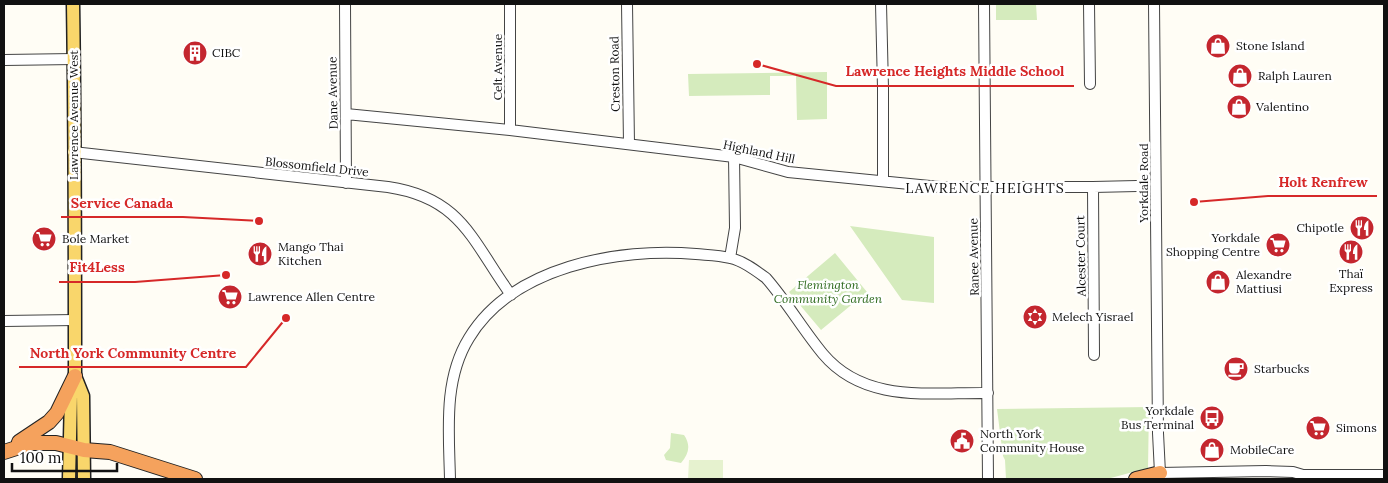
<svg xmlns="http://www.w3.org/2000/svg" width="1388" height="483" font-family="Lora,serif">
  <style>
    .green { fill: #d5ebbd }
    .pitch { fill: #e6f2cf }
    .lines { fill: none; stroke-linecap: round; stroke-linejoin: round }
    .minor-casing { stroke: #444; stroke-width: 12 }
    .major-casing { stroke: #222; stroke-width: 15 }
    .highway-casing { stroke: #222; stroke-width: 16 }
    .minor { stroke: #fff; stroke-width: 10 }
    .major { stroke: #f9d66b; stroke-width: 12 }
    .highway { stroke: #f5a25d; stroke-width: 14 }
    .labels { text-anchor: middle; stroke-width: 5; stroke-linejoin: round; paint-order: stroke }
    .poi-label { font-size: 12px; fill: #111; stroke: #fff; text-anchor: start }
    .street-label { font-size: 12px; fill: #111; stroke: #fff }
    .park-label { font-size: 12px; font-style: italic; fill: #2f6b1f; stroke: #fff }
    .neighbourhood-label { font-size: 14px; letter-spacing: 1px; fill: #111; stroke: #fff }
    .leader { fill: none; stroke: #d62828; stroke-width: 2 }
    .callout-dot { fill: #d62828; stroke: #fff; stroke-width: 2 }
    .callout-label { font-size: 14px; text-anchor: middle; font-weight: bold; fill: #d62828; stroke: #fff; stroke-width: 5; stroke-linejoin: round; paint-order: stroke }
  </style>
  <rect width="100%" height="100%" fill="#fffdf5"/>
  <!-- green -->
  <path class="green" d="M996 4H1036L1037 20H996Z
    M827 72V119L797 120 796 76H770V95L689 96 688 74Z
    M850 226 934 237V303L902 300Z
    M835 253 867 292 821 330 789 292Z
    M1149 407 1148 468 1107 479H1006L1005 460 1003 456 997 409Z
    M671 433 684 435C691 445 689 454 681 463L666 460 664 455 670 448Z"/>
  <!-- pitch -->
  <path class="pitch" d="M689 460H723V479H688Z"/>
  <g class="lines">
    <defs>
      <path id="minor" d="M345 4 346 183
        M510 4V130
        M627 4 629 144
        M881 4 883 88V181
        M984 4 988 479
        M1089 4 1090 84
        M1154 4 1158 433 1160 473 1168 479
        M4 60 74 59
        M346 114 510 130 734 157 788 172 940 187H1093L1137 186
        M73 152 388 187C462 198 472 241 511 295
        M1093 187 1094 355
        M730 258 735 228 734 157
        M4 321 75 320
        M1160 473 1266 471 1293 472 1303 475H1384
        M450 479C449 432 443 380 469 338 512 267 618 247 696 254 707 255 719 255 730 258 743 261 755 270 766 278 787 302 803 330 823 354 865 404 931 392 988 393"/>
      <path id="major" d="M75 376 83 396 84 479
        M69 479 71 396 75 376C75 252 75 128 73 4"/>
      <path id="highway" d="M19 442 49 422 57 413 75 376
        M4 452 32 443H56L84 450 110 452 195 479
        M1136 479 1160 473"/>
    </defs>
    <!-- minor casing -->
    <use href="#minor" class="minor-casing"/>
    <!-- major casing -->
    <use href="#major" class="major-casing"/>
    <!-- highway casing -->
    <use href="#highway" class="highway-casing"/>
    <!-- minor -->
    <use href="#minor" class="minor"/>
    <!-- major -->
    <use href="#major" class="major"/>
    <!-- highway -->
    <use href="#highway" class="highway"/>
  </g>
  <!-- icons -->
  <defs>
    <symbol id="shop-disc" viewBox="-11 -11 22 22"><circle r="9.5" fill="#c4262e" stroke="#fff"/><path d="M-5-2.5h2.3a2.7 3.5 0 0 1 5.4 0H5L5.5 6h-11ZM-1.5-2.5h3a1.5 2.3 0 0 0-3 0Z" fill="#fff"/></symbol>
    <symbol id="building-disc" viewBox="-11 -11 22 22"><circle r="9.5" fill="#c4262e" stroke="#fff"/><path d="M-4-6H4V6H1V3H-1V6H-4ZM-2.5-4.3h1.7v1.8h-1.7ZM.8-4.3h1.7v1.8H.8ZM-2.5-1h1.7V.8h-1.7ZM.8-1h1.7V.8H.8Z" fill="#fff"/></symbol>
    <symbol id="restaurant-disc" viewBox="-11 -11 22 22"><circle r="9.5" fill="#c4262e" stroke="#fff"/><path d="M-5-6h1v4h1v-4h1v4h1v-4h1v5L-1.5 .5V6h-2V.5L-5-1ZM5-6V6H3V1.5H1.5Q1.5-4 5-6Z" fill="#fff"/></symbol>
    <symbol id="supermarket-disc" viewBox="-11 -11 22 22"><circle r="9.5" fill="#c4262e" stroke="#fff"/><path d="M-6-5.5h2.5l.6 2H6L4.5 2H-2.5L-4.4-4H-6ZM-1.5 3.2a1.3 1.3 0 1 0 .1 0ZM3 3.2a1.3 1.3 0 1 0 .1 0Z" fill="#fff"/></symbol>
    <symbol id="synagogue-disc" viewBox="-11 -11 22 22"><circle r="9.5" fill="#c4262e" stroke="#fff"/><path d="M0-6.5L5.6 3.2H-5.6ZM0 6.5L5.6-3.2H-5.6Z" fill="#fff"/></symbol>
    <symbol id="cafe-disc" viewBox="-11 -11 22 22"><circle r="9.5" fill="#c4262e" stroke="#fff"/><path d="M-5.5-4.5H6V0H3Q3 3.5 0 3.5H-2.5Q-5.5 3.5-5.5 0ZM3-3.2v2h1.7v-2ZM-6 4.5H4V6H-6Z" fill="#fff"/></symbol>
    <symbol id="bus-disc" viewBox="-11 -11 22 22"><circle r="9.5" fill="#c4262e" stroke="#fff"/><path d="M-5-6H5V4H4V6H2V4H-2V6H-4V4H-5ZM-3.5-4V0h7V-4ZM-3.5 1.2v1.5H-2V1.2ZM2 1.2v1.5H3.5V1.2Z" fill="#fff"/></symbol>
    <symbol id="civic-disc" viewBox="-11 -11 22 22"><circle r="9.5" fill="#c4262e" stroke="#fff"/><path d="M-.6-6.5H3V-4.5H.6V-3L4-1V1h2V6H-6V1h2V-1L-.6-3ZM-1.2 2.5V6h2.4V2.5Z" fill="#fff"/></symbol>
  </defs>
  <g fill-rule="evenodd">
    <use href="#shop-disc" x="1204" y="32" width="28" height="28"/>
    <use href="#building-disc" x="181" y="39" width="28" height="28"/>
    <use href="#shop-disc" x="1226" y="62" width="28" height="28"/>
    <use href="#shop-disc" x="1225" y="93" width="28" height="28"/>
    <use href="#restaurant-disc" x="1348" y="214" width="28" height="28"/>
    <use href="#supermarket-disc" x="30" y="225" width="28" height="28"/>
    <use href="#supermarket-disc" x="1264" y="231" width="28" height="28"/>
    <use href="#restaurant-disc" x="1337" y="238" width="28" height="28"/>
    <use href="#restaurant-disc" x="246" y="240" width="28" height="28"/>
    <use href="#shop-disc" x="1204" y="268" width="28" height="28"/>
    <use href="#supermarket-disc" x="216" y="283" width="28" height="28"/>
    <use href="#synagogue-disc" x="1021" y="303" width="28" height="28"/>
    <use href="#cafe-disc" x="1222" y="355" width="28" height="28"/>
    <use href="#bus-disc" x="1198" y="404" width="28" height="28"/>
    <use href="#supermarket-disc" x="1304" y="414" width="28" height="28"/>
    <use href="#civic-disc" x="948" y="427" width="28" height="28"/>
    <use href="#shop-disc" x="1198" y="436" width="28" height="28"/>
  </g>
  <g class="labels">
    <!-- poi labels -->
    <g class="poi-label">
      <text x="1236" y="50">Stone Island</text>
      <text x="212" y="57">CIBC</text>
      <text x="1258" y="80">Ralph Lauren</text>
      <text x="1256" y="111">Valentino</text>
      <text x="1344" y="232" text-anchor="end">Chipotle</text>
      <text x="1260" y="242" text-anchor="end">Yorkdale<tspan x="1260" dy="14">Shopping Centre</tspan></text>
      <text x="62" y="243">Bole Market</text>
      <text x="278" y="251">Mango Thai<tspan x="278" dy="14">Kitchen</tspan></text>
      <text x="1351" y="278" text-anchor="middle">Thaï<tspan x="1351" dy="14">Express</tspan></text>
      <text x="1236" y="279">Alexandre<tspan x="1236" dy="14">Mattiusi</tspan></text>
      <text x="248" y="301">Lawrence Allen Centre</text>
      <text x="1052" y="321">Melech Yisrael</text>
      <text x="1254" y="373">Starbucks</text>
      <text x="1194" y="415" text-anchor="end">Yorkdale<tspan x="1194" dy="14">Bus Terminal</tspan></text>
      <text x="1336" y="432">Simons</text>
      <text x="980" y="438">North York<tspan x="980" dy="14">Community House</tspan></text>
      <text x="1230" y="454">MobileCare</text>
    </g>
    <!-- street labels -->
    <g class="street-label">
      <text transform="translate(498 67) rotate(-90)" y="4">Celt Avenue</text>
      <text transform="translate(615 74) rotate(-91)" y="4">Creston Road</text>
      <text transform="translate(333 93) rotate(-91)" y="4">Dane Avenue</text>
      <text transform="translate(74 115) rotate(-90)" y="4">Lawrence Avenue West</text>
      <text transform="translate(759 152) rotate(12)" y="4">Highland Hill</text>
      <text transform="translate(317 167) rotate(6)" y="4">Blossomfield Drive</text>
      <text transform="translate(1144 183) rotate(-90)" y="4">Yorkdale Road</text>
      <text transform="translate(1081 256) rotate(-91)" y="4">Alcester Court</text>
      <text transform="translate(974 257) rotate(-91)" y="4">Ranee Avenue</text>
    </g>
    <!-- park labels -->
    <g class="park-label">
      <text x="828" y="289">Flemington<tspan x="828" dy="14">Community Garden</tspan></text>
    </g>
    <!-- neighbourhood labels -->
    <g class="neighbourhood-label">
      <text x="985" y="193">LAWRENCE HEIGHTS</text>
    </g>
  </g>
  <!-- callouts -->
  <path class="leader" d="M757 64L836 86H1074M1194 202L1268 196H1377M259 221L183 217H61M226 275L135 282H59M286 318L246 367H19"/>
  <g class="callout-dot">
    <circle cx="757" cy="64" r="5"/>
    <circle cx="1194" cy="202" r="5"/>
    <circle cx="259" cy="221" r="5"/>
    <circle cx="226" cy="275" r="5"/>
    <circle cx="286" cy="318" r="5"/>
  </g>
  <g class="callout-label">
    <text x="955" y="76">Lawrence Heights Middle School</text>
    <text x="1323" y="187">Holt Renfrew</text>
    <text x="122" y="208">Service Canada</text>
    <text x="97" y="272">Fit4Less</text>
    <text x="133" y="358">North York Community Centre</text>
  </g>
  <!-- border -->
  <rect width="1388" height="483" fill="none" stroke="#111111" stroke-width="10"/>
  <!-- scale -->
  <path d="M12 463v8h105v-8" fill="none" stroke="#111111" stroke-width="2.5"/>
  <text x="20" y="463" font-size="15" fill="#111111" stroke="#ffffff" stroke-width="4" paint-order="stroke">100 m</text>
</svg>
